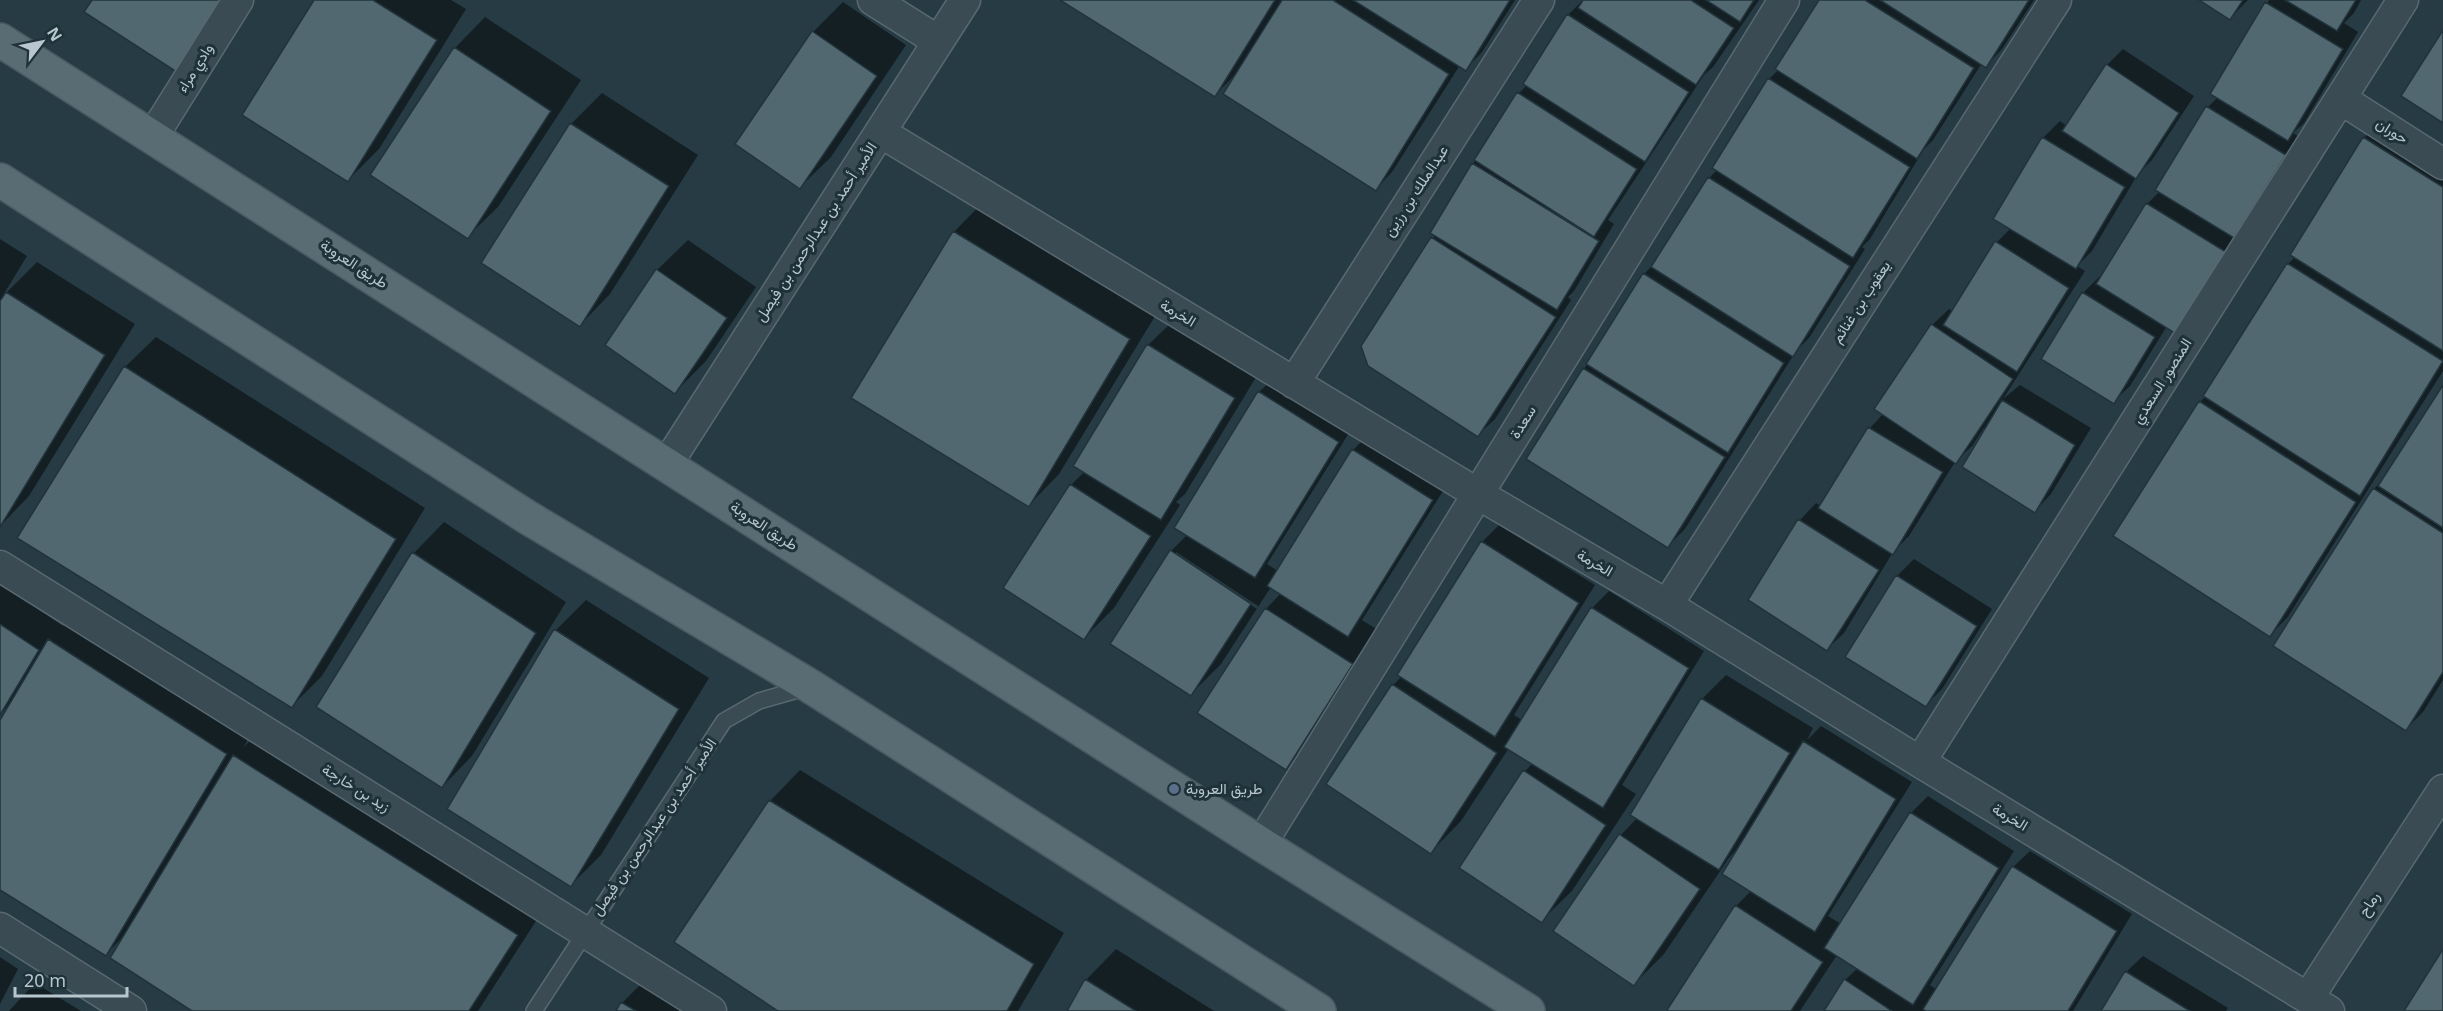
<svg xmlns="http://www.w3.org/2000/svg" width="2443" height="1011" font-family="'Noto Sans',Vazirmatn,sans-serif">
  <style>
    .shadow { fill: #0007; fill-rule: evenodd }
    .building { fill: #526871; stroke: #21333b; stroke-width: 1.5 }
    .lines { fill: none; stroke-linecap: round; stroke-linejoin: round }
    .service-casing { stroke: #596971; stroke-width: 18 }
    .minor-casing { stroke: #596971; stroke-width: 33 }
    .primary-casing { stroke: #475860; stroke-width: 36 }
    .service { stroke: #3b4b53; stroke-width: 15 }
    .minor { stroke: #3b4b53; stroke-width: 30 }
    .primary { stroke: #596b73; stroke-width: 33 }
    .service-dot { fill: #5c6f8a; stroke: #1f3139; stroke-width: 2 }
    .labels { text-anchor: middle; stroke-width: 6; stroke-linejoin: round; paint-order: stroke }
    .street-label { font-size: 15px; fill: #b8c6cd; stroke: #1f3139 }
    .poi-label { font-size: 15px; fill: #b8c6cd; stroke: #1f3139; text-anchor: start }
  </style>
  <rect width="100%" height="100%" fill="#263b44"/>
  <!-- shadow -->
  <path class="shadow" d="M316 0H451L466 9 379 149 348 180Z
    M1062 0H1515L1482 52 1466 69 1460 65 1392 172 1376 189 1235 75 1215 95Z
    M1583 0H1759L1713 67 1704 75 1608 220 1614 224 1574 291 1568 297 1571 300 1495 419 1478 435 1363 346 1436 234 1473 164 1519 93 1527 85 1568 15Z
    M1821 0H2034L2002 49 1986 66 1982 63 1933 140 1924 149 1870 239 1862 247 1865 249 1809 338 1796 351 1685 529 1668 546 1584 369 1644 274 1657 261 1709 178 1717 170 1714 168 1769 79 1779 69Z
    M2202 0H2248L2230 18Z
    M2269 0H2361L2354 13 2344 23 2358 32 2304 123 2293 133 2301 138 2197 318 2167 326 2130 386 2113 402 2083 293 2100 276 2102 277 2147 204 2160 191 2208 107 2218 97Z
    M843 2 906 45 831 157 800 187 813 32Z
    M485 17 581 80 498 207 467 237 455 48Z
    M2123 49 2194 96 2152 160 2138 174 2092 251 2077 266 2085 271 2003 399 2020 385 2091 428 2051 494 2035 511 1984 428 1972 446 1955 462 1909 536 1893 552 1844 633 1827 649 1750 600 1800 520 1816 503 1821 506 1870 428 1883 414 1932 325 1949 309 1953 311 1997 242 2011 228 2043 138 2060 121 2067 126 2107 65Z
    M602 93 698 155 610 294 580 325 483 263 571 124Z
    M2381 121 2443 160V371L2287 618 2270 635 2200 402 2206 396 2288 264 2296 256 2292 254 2364 138Z
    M984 201 1160 308 1059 474 1029 505 954 232Z
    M0 239 27 256 2 297 37 262 135 324 29 496 0 526Z
    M688 240 756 287 706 361 675 392 657 270Z
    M1173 321 1258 374 1185 494 1176 502 1180 505 1114 608 1084 638 1005 588 1071 485 1085 471 1148 345Z
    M156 337 425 508 322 676 292 706 125 367Z
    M1276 376 1354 425 1267 564 1278 571 1353 450 1369 434 1448 483 1362 620 1383 633 1316 737 1286 768 1266 609 1281 593 1271 587 1221 664 1191 694 1171 551 1187 535 1259 392ZM1176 552 1258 606 1257 609 1176 556Z
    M2443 388V680L2423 712 2406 729 2374 489 2385 477Z
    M444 522 566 602 472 756 442 787 318 707 414 553Z
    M1499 525 1595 585 1514 715 1522 720 1592 608 1609 591 1704 651 1622 785 1636 794 1572 891 1541 921 1525 771 1533 763 1509 748 1461 821 1431 852 1393 685 1402 676 1399 674 1482 542Z
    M1914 559 1992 609 1942 689 1926 705 1897 576Z
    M0 583 63 626 80 610 256 723 244 747 265 725 547 904 478 1011H195L123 937 106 954 0 888V723L10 704 0 714Z
    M586 600 709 678 601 855 571 885 556 630Z
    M1726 675 1813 728 1807 740 1821 726 1912 782 1828 916 1841 924 1911 813 1928 796 2014 851 1930 985 1937 990 2013 867 2030 851 2132 914 2073 1011H1825L1845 980 1858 968 1837 955 1800 1011H1671L1669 1010 1736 906 1751 891 1737 849 1729 858 1664 954 1634 984 1621 835 1637 818 1702 699Z
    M800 770 1064 933 1018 1011H780L770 801Z
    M1116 949 1214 1011H1068L1086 980Z
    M2143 956 2228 1008 2226 1011H2103L2126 972Z
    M0 957 18 969 0 1004Z
    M653 972 715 1011H617L622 1003Z
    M35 983 81 1011H9Z"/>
  <!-- building -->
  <path class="building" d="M92 0H232L183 76 84 12Z
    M314 0H373L437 40 348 182 242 115Z
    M1060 0H1275L1215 97Z
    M1282 0H1333L1449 74 1376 191 1223 94Z
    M1353 0H1510L1466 71Z
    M1583 0H1691L1734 28 1696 85 1578 8Z
    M1706 0H1754L1740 22Z
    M1819 0H1865L1974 68 1917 159 1775 69Z
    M1880 0H2029L1986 68Z
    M2199 0H2243L2230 20Z
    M2285 0H2356L2337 31Z
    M2265 2 2343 49 2288 141 2210 94Z
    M1567 14 1689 92 1645 162 1523 84Z
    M2443 30V123L2401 96Z
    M812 31 877 76 800 189 735 144Z
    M454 47 551 111 468 239 370 175Z
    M2106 64 2179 113 2136 179 2062 131Z
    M1768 78 1910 167 1853 258 1712 168Z
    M1517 92 1637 169 1594 237 1474 160Z
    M2206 106 2286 155 2234 238 2155 190Z
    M570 123 669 186 580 327 481 263Z
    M2042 137 2125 187 2076 269 1993 219Z
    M2363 137 2443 187V351L2290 255Z
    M1472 163 1599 241 1557 310 1430 233Z
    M1708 177 1850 266 1793 357 1651 267Z
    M2146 203 2231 255 2181 337 2096 284Z
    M953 231 1130 339 1029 507 851 398Z
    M1431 237 1556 317 1478 437 1368 366 1361 346Z
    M1995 241 2069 288 2017 372 1943 325Z
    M2287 263 2443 361 2360 496 2203 396Z
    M656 269 727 318 675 394 605 345Z
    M1643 273 1784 363 1728 453 1586 364Z
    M6 292 105 355 0 527V301Z
    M2082 292 2155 337 2114 404 2041 359Z
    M1931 324 2013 379 1956 464 1874 409Z
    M1147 344 1235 398 1161 520 1073 466Z
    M124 366 396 539 292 708 17 538Z
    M1583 368 1725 457 1668 548 1526 459Z
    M2443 385V528L2378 486Z
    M1258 391 1339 442 1255 578 1174 528Z
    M2002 400 2075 445 2035 513 1962 467Z
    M2199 401 2356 502 2270 637 2113 536Z
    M1868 427 1943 472 1893 555 1818 508Z
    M1352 449 1433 500 1348 637 1267 586Z
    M1070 484 1151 536 1084 640 1003 588Z
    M2373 488 2443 533V672L2406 731 2273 646Z
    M1798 519 1879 570 1827 651 1748 600Z
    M1481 541 1579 603 1495 737 1397 675Z
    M1170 550 1251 604 1191 696 1110 644Z
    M412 552 536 633 442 788 316 707Z
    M1896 575 1977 626 1926 707 1845 657Z
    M1591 607 1689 668 1603 808 1504 747Z
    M1265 608 1353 664 1286 770 1197 713Z
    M0 624 39 650 0 715Z
    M554 629 679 709 571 887 447 809Z
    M48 639 227 754 106 956 0 890V720Z
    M1392 684 1497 753 1431 854 1326 784Z
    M1701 698 1790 753 1719 870 1630 815Z
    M1803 741 1896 799 1815 932 1722 874Z
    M233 755 518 935 469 1011H192L110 958Z
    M1523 770 1606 825 1542 923 1459 868Z
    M769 800 1034 964 1007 1011H778L674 942Z
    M1910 812 1999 868 1913 1005 1824 948Z
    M1619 834 1700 889 1634 986 1553 931Z
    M2012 866 2117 931 2068 1011H1926L1923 1009Z
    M1735 905 1823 962 1791 1011H1668L1667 1010Z
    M2443 949V1011H2404Z
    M2125 971 2190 1011H2101Z
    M1085 979 1136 1011H1067Z
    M1844 979 1892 1011H1824Z
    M621 1002 636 1011H616Z"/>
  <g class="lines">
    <defs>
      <path id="service" d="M534 1011 724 721 759 701 808 687"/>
      <path id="minor" d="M873 0 938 41
        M2341 99 2443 164
        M880 132 1478 494 1667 605 1920 762 2329 1011
        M153 136 238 0
        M1294 383 1539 0
        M667 464 965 0
        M0 566 711 1011
        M1667 605 2056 0
        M1920 762 2403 0
        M1261 844 1784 0
        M0 928 131 1011
        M2308 998 2443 790"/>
      <path id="primary" d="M0 40 1261 844 1528 1011
        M0 180 527 517 810 686 1319 1011"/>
    </defs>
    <!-- service casing -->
    <use href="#service" class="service-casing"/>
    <!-- minor casing -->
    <use href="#minor" class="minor-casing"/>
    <!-- primary casing -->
    <use href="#primary" class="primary-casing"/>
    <!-- service -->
    <use href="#service" class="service"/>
    <!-- minor -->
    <use href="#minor" class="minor"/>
    <!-- primary -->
    <use href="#primary" class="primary"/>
  </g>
  <!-- markers -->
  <circle class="service-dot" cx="1174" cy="789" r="6"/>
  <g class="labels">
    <!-- street labels -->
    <g class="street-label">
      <text transform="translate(195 68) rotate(-58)" y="5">وادي مراء</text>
      <text transform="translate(2392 131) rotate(32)" y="5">حوران</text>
      <text transform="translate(1416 191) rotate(-57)" y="5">عبدالملك بن رزين</text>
      <text transform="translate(816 232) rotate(-57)" y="5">الأمير أحمد بن عبدالرحمن بن فيصل</text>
      <text transform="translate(354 264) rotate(33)" y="5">طريق العروبة</text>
      <text transform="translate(1861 302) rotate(-57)" y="5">يعقوب بن غنائم</text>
      <text transform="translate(1178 313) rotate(31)" y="5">الخرمة</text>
      <text transform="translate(2162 381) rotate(-58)" y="5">المنصور السعدي</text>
      <text transform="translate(1523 422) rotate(-58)" y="5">سعدة</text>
      <text transform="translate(764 526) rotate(33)" y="5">طريق العروبة</text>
      <text transform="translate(1595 563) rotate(30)" y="5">الخرمة</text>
      <text transform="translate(356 788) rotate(32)" y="5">زيد بن خارجة</text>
      <text transform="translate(2010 817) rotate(31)" y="5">الخرمة</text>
      <text transform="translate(654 827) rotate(-56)" y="5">الأمير أحمد بن عبدالرحمن بن فيصل</text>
      <text transform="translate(2369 904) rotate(-57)" y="5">رماح</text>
    </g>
    <!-- poi labels -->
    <g class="poi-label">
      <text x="1186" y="794">طريق العروبة</text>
    </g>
  </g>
  <!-- north arrow -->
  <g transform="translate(42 42) rotate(58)" stroke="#1f3139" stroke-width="4.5" paint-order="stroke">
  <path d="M0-4.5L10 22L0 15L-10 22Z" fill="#b8c6cd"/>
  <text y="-9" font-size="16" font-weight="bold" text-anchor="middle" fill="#b8c6cd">N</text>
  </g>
  <!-- scale -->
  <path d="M15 987v9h112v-9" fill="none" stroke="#b8c6cd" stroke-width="3"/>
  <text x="24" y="987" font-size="18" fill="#b8c6cd" stroke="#1f3139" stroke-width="4.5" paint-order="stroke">20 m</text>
</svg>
